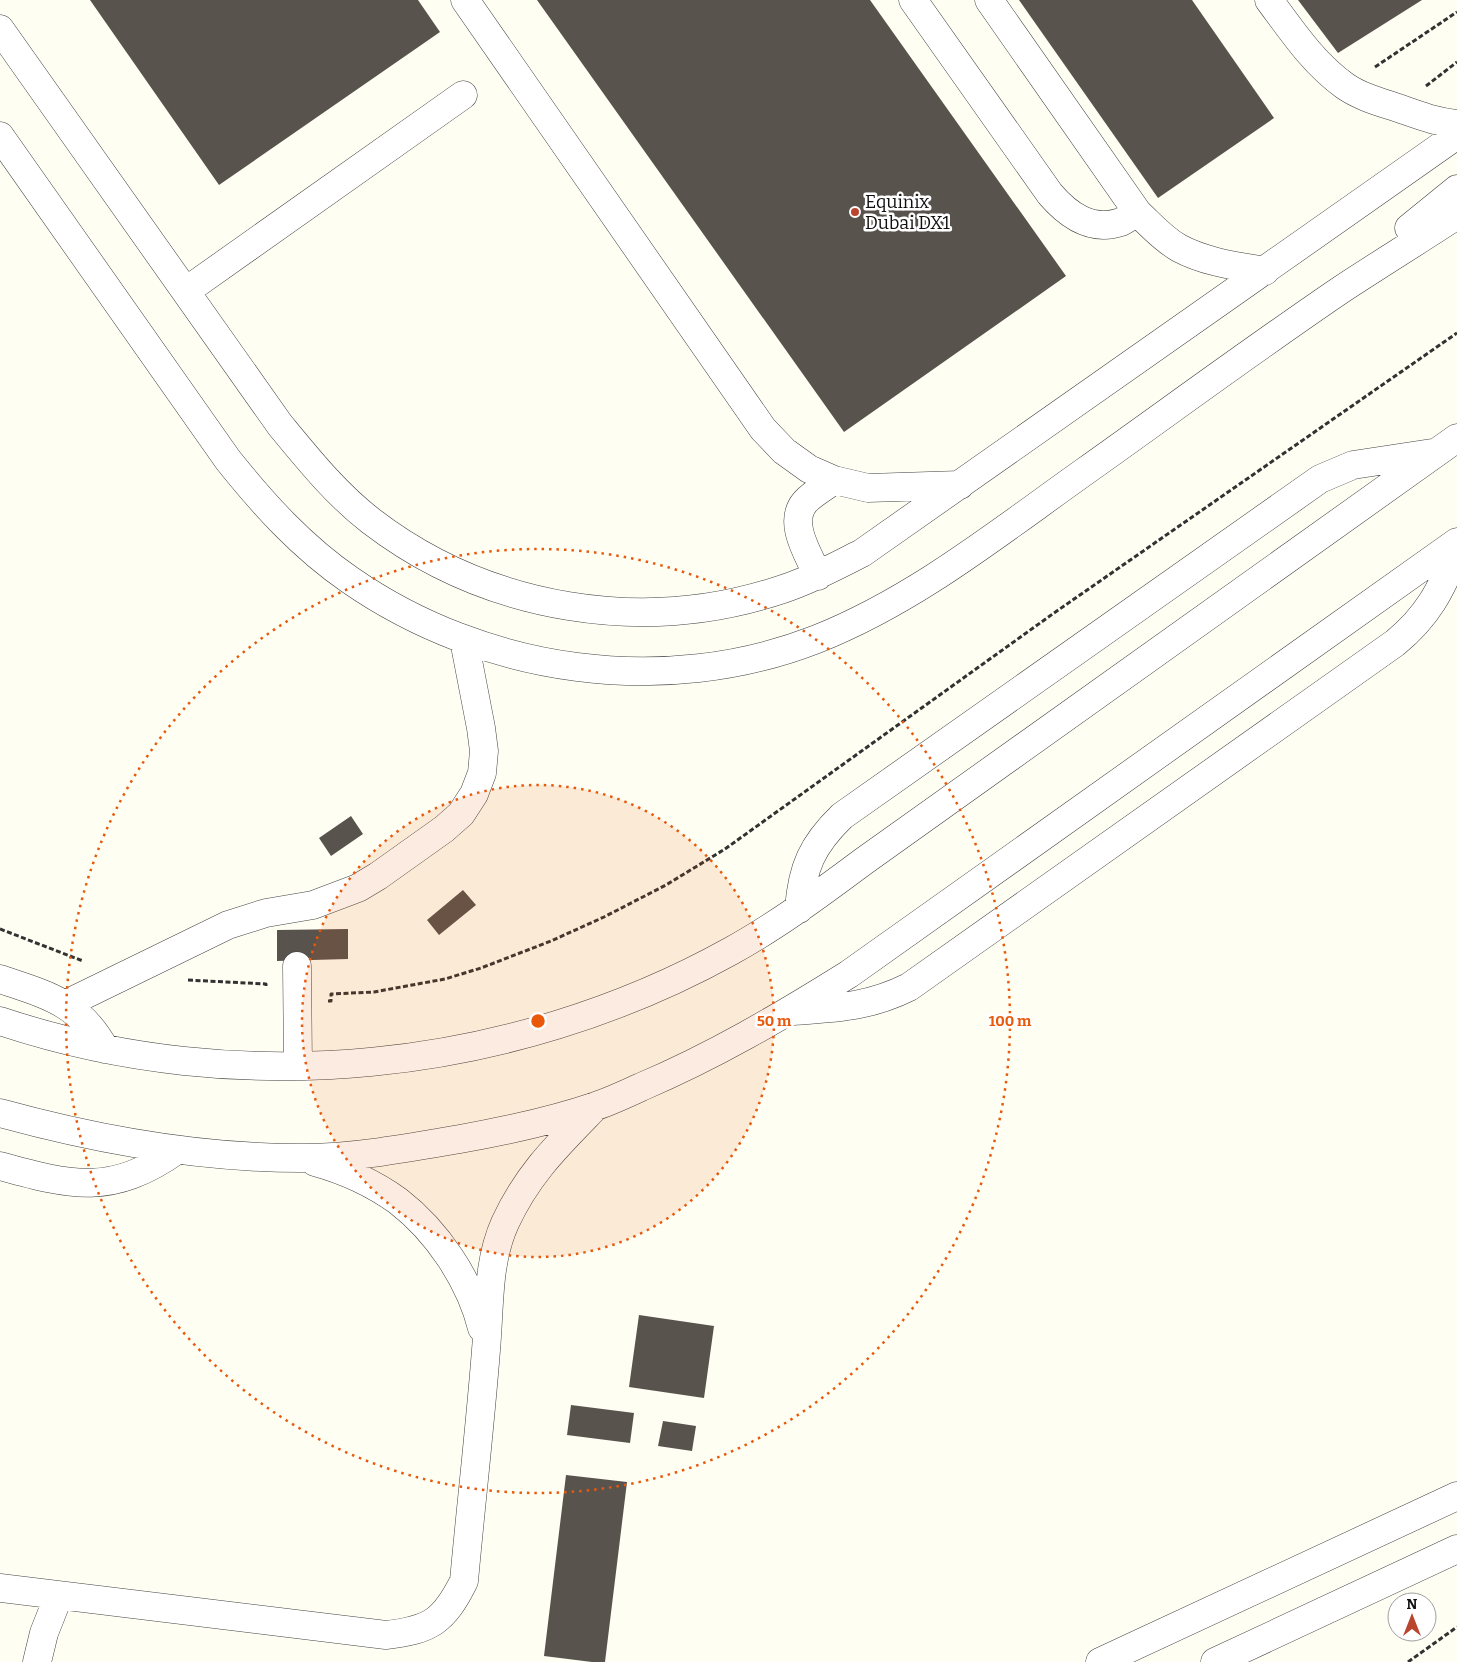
<svg xmlns="http://www.w3.org/2000/svg" width="1457" height="1662" font-family="Bitter,serif">
  <style>
    .building { fill: #58534d }
    .lines { fill: none; stroke-linecap: round; stroke-linejoin: round }
    .minor-casing { stroke: #434343; stroke-width: 29 }
    .path { stroke: #323232; stroke-width: 3; stroke-dasharray: 5 2.5; stroke-linecap: butt }
    .minor { stroke: #fff; stroke-width: 28 }
    .ring { fill: none; stroke: #e8590c; stroke-width: 2.5; stroke-dasharray: 2.5 5 }
    .poi-dot { fill: #b9452e; stroke: #fff; stroke-width: 2 }
    .labels { text-anchor: middle; stroke-width: 5; stroke-linejoin: round; paint-order: stroke }
    .poi-label { font-size: 18px; fill: #101010; stroke: #fff; text-anchor: start }
    .centre { fill: #e8590c; stroke: #fff; stroke-width: 2.5 }
    .ring-label { font-size: 15px; text-anchor: middle; font-weight: bold; fill: #e8590c; stroke: #fff; stroke-width: 5; stroke-linejoin: round; paint-order: stroke }
  </style>
  <rect width="100%" height="100%" fill="#fefef3"/>
  <!-- building -->
  <path class="building" d="M90 0H418L440 32 219 185Z
    M537 0H870L1066 276 844 432Z
    M1019 0H1192L1274 118 1158 198Z
    M1298 0H1422L1338 53Z
    M351 816 363 834 331 856 319 838Z
    M463 890 476 905 439 935 427 920Z
    M348 929V959L277 961V930Z
    M639 1315 714 1326 704 1398 629 1387Z
    M571 1405 634 1413 630 1443 567 1435Z
    M663 1421 696 1426 692 1451 658 1446Z
    M566 1475 627 1482 605 1662H592L544 1656Z"/>
  <g class="lines">
    <defs>
      <path id="minor" d="M465 0 763 429 784 451 809 469 834 480 868 488 960 485
        M913 0 1050 194C1068 215 1091 232 1121 222 1127 219 1132 215 1138 213
        M989 0 1138 213C1151 225 1163 239 1179 248 1205 262 1236 266 1265 271
        M1269 0C1292 31 1313 63 1345 86 1361 97 1380 102 1398 108 1419 115 1435 122 1457 124
        M0 29 280 425C308 459 336 494 371 521 487 610 644 636 783 589 811 580 836 566 862 553L1457 135
        M0 136 228 460C264 505 302 547 350 580 484 673 664 699 817 639 915 600 998 533 1084 472 1170 411 1255 348 1342 289 1380 264 1419 240 1457 215
        M1409 228 1457 189
        M186 291 463 95
        M818 576C809 555 787 523 805 502 813 493 825 487 834 480
        M799 909C802 868 812 845 842 816L1320 479 1353 465 1432 453
        M297 966 298 1066
        M0 979C47 995 79 1002 105 1049
        M66 1004 228 925 266 913 313 905 358 888 378 876 444 829 461 814 474 794 482 773 484 751 481 728 464 640
        M793 1011C836 1008 869 1007 909 987L1395 643C1428 616 1441 590 1457 551
        M0 1021C239 1101 511 1073 731 951 778 925 821 893 864 861L1457 438
        M0 1113C98 1140 198 1158 300 1158 353 1158 409 1148 460 1139 505 1131 552 1121 596 1106 611 1101 626 1094 641 1087 714 1056 782 1016 849 974L1457 542
        M315 1162C344 1170 373 1183 398 1201 437 1231 470 1280 482 1328
        M0 1166C72 1186 112 1196 177 1150
        M0 1588 386 1635C431 1630 444 1621 464 1581 471 1504 480 1427 486 1350 490 1306 487 1263 505 1223 528 1173 559 1144 596 1106
        M37 1662 44 1633 59 1595
        M1100 1662 1457 1496
        M1215 1662 1457 1549"/>
    </defs>
    <!-- minor casing -->
    <use href="#minor" class="minor-casing"/>
    <!-- path -->
    <path class="path" d="M1375 67 1457 12
      M1426 86 1457 62
      M0 929 83 961
      M188 980 266 984V987
      M328 1001H331V994L374 992 445 979 481 968 551 941 604 917 666 885 725 849 1054 613 1457 333
      M1408 1662 1457 1627"/>
    <!-- minor -->
    <use href="#minor" class="minor"/>
  </g>
  <!-- distance rings -->
  <circle cx="538" cy="1021" r="236" fill="#e8590c" fill-opacity=".12"/>
  <g class="ring">
    <circle cx="538" cy="1021" r="236"/>
    <circle cx="538" cy="1021" r="472"/>
  </g>
  <!-- markers -->
  <circle class="poi-dot" cx="855" cy="212" r="5"/>
  <g class="labels">
    <!-- poi labels -->
    <g class="poi-label">
      <text x="865" y="208">Equinix<tspan x="865" dy="21">Dubai DX1</tspan></text>
    </g>
  </g>
  <circle cx="538" cy="1021" r="8" class="centre"/>
  <g class="ring-label">
    <text x="774" y="1026">50 m</text>
    <text x="1010" y="1026">100 m</text>
  </g>
  <!-- north arrow -->
  <g transform="translate(1412 1617)"><circle r="24" fill="#ffffff" stroke="#9f9f9f"/>
  <path d="M0-4L9 19L0 12L-9 19Z" fill="#b9452e"/>
  <text y="-8" font-size="14" font-weight="bold" text-anchor="middle" fill="#101010">N</text>
  </g>
</svg>
